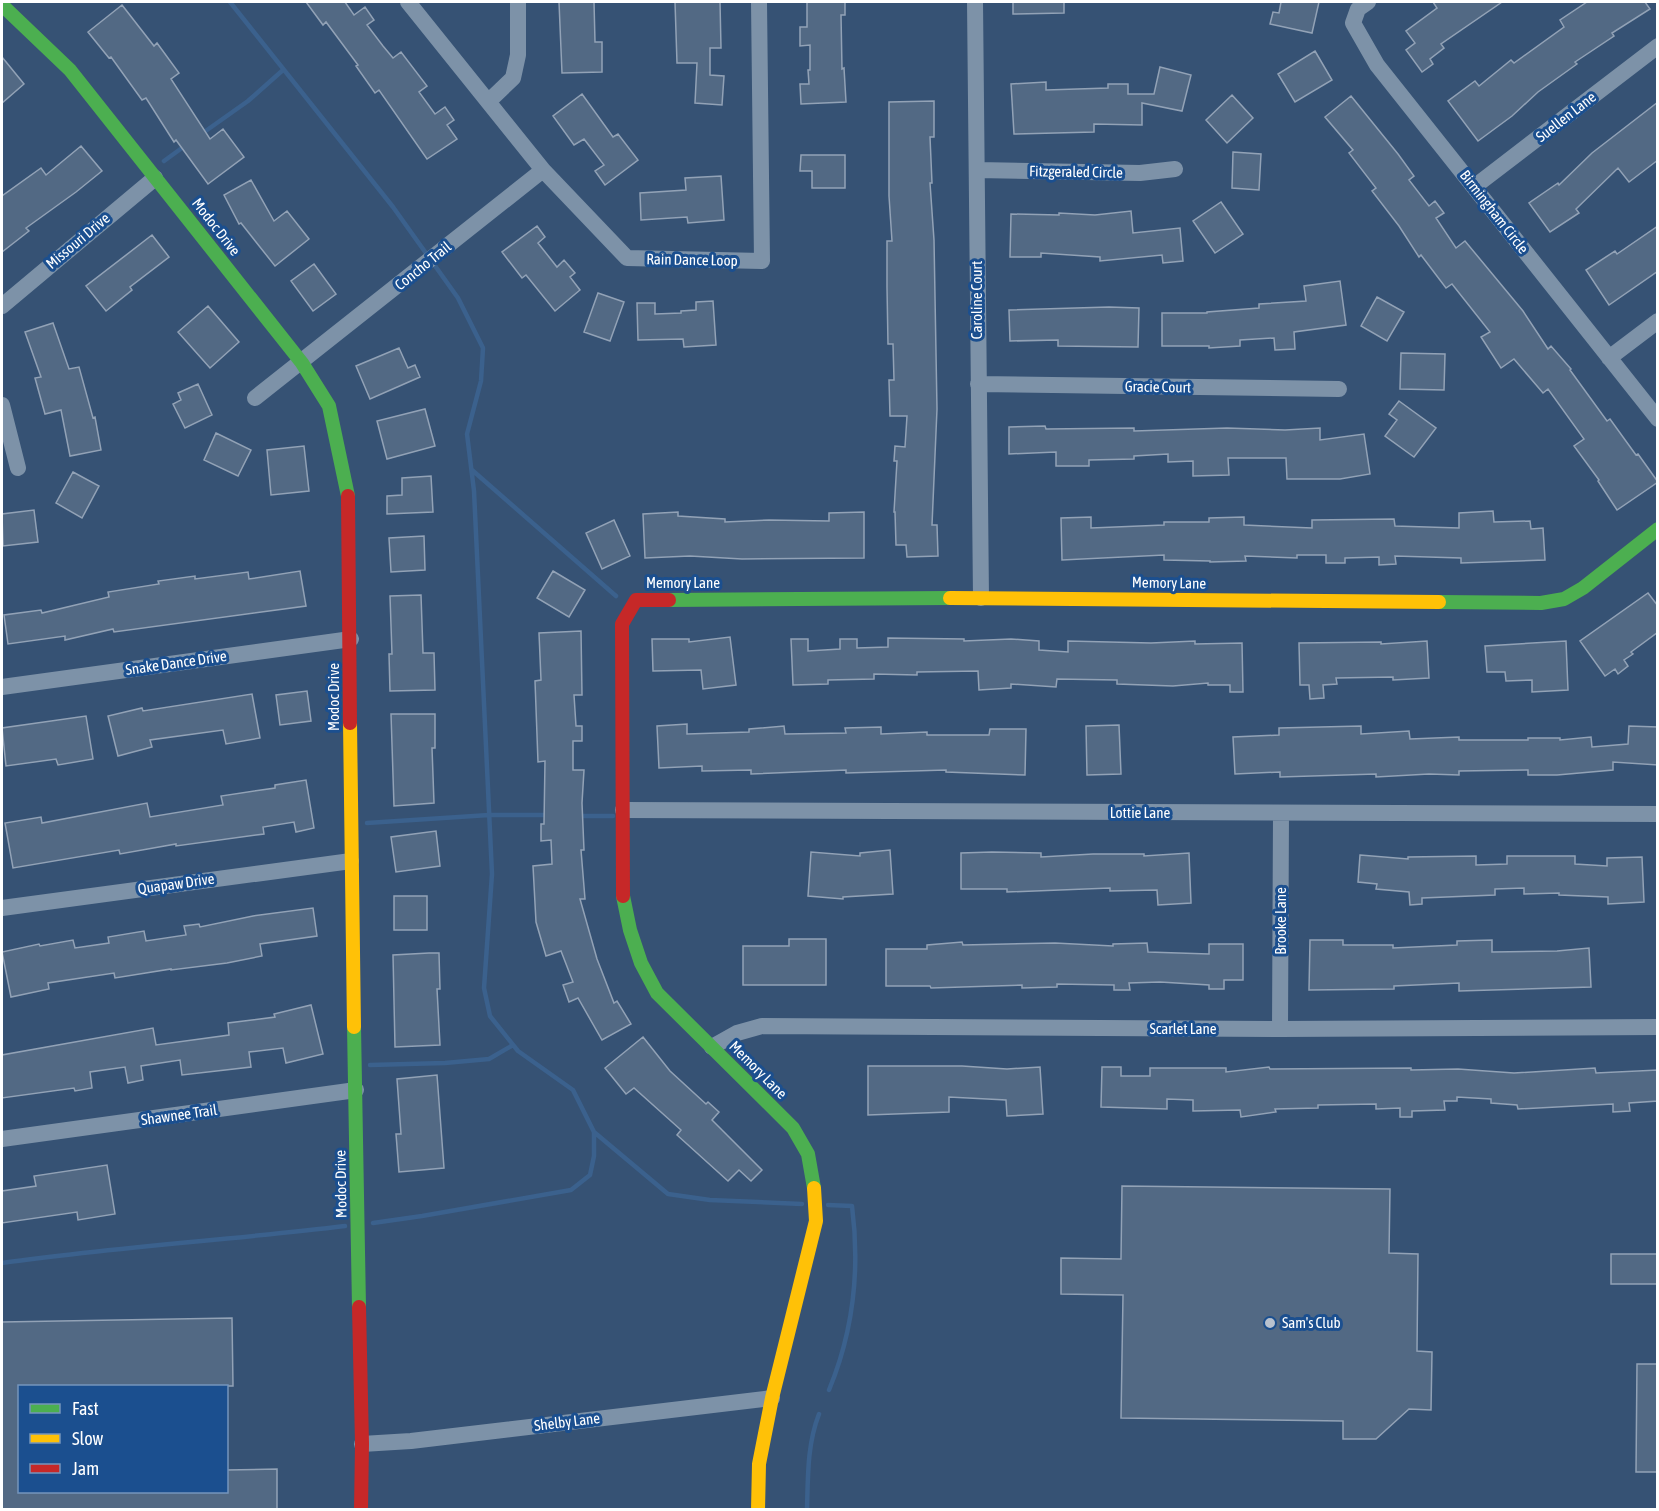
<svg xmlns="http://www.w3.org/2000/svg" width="1659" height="1511" font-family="'Asap Condensed',sans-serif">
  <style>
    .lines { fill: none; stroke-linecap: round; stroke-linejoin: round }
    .stream { stroke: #3b618d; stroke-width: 4.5 }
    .building { fill: #526984; stroke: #92a2b6; stroke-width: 1.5 }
    .street { stroke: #7d92a8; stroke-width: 16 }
    .fast { stroke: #4caf50; stroke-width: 14 }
    .slow { stroke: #ffc107; stroke-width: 14 }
    .jam { stroke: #c62828; stroke-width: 14 }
    .poi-dot { fill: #b9c2ce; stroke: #1b4f8f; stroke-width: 2 }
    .labels { text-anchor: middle; stroke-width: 6; stroke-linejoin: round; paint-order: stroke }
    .street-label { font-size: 15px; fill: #fff; stroke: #1b4f8f }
    .poi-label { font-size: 15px; fill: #fff; stroke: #1b4f8f; text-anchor: start }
  </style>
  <rect width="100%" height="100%" fill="#365274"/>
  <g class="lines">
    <!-- stream -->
    <path class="stream" d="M230 2 393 207 458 298 483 348 481 381 467 434 474 491 492 874 484 988 490 1016 518 1051 573 1090 594 1132 668 1194 710 1200 802 1204
      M200 135 248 101 283 70
      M164 161 186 145
      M472 470 616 596
      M577 816H613
      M367 823 489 815H548
      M370 1065 445 1063 489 1059 513 1045
      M828 1205 852 1206C860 1268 853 1332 829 1390
      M373 1223 422 1216 571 1190 590 1175 594 1156V1132
      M2 1263C115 1247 230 1240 345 1226
      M807 1510C808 1477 807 1445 819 1414"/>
  </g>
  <!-- building -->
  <path class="building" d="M306 2H345L354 15 365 7 374 20 367 25 383 46 393 58 401 52 427 86 419 92 435 114 445 107 454 120 447 125 457 139 427 159 379 90 375 93 356 66 358 65 326 22 323 25Z
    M559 2H594L595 42H602V72L562 73Z
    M675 2H720L721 48H710V75L724 76 722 105 695 103 697 63H677Z
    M807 2H845V15H841L842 69 844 68 846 102 801 104 800 84H809L808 70H810V45L800 46V27H807Z
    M1013 2H1064V13L1013 14Z
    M1281 2H1319L1312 33 1270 24 1273 12 1279 13Z
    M1433 2H1502L1441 44 1444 48 1430 59 1433 64 1422 72 1406 50 1415 43 1406 31 1437 8Z
    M1587 2H1645L1650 9 1612 33 1614 36 1575 62 1577 64 1538 92 1512 116 1478 141 1448 101 1475 81 1479 86 1511 60 1514 63 1564 27 1560 20Z
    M122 5 154 46 157 43 179 73 171 79 210 139 223 129 244 157 208 184 176 140 174 142 146 98 142 100 111 57 109 58 88 32Z
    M1315 51 1332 80 1295 102 1278 74Z
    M2 57 24 84 2 103Z
    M1160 67 1191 75 1182 111 1142 103V125L1094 124V132L1014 134 1011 84 1046 82V90L1108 88V84H1128V94H1154Z
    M582 94 613 137 618 134 638 160 605 185 595 171 604 165 584 139 574 145 553 116Z
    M1232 95 1253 118 1227 143 1206 120Z
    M1351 96 1398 154 1414 176 1409 180 1429 206 1435 201 1444 213 1436 218 1456 248 1465 241 1523 311 1548 349 1551 346 1571 369 1570 370 1607 421 1610 419 1636 455 1638 454 1658 482 1617 510 1598 481 1599 480 1574 446 1584 439 1548 389 1543 393 1514 359 1501 368 1481 337 1490 332 1452 284 1446 288 1421 255 1419 257 1399 226 1372 191 1376 188 1349 153 1353 150 1325 117Z
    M934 101V137H930L932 183H930L934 240 937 409 932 525H937L938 556 907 557 906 545H896L895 512H894L897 461H894L895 446 905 447 907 416H890L889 380H894L893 344H888L887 287V241H892L889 196V102Z
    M1658 102V160L1629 182 1618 168 1576 209 1579 213 1550 232 1529 203 1558 183 1559 185 1592 153Z
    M81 146 102 171 76 192 26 228 29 231 2 252V196L41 168 46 175Z
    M1233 152 1261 154 1259 190 1232 188Z
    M801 155H845V188H812V171H800Z
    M721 176 724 220 688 223 687 217 641 220 640 193 686 190 685 178Z
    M251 180 274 221 287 211 309 239 275 266 241 223 239 224 224 195Z
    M1221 202 1243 234 1215 253 1193 221Z
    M1131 211 1133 233 1180 228 1183 261 1163 263 1162 255 1100 261V257L1041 253V257H1010L1011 214 1059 215V213L1095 215Z
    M537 226 545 237 538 243 557 267 564 260 575 273 570 277 580 290 555 311 526 275 522 278 502 252Z
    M1658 226V271L1609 305 1586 270 1615 251 1617 254Z
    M152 235 169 257 130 287 132 290 106 311 86 286Z
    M314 264 336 294 313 311 291 281Z
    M1340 281 1346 325 1294 332 1295 349 1275 350 1274 338 1240 340V346L1209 348V346H1162V313H1207V312L1259 308V304L1306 301 1304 286Z
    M598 293 624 302 610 341 584 332Z
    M1377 297 1404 312 1387 341 1361 326Z
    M713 301 716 345 684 347 683 339 638 340 637 303H655V314L681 313V311L696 310V302Z
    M208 306 239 342 210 368 178 332Z
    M1109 307 1139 308 1138 347 1058 346V340L1010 341 1009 310Z
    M53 323 69 369 79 367 93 418 95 417 101 450 70 456 61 410 45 414 35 378 41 377 25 332Z
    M399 348 408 368 415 365 420 377 370 399 356 366Z
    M1401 353 1445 354 1444 390 1400 389Z
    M198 384 212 415 185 428 173 404 181 400 178 393Z
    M1399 401 1436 428 1414 457 1385 436 1397 420 1389 414Z
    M425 409 435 446 387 459 377 421Z
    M1045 426 1046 429 1134 428V431L1227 428 1285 430 1320 428V440L1364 434 1370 474 1340 479H1287L1286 458H1228L1229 475 1193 476V461L1168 462V454L1134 456V459L1089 460V466H1056V452L1009 454V427Z
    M216 433 251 450 238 476 204 460Z
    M304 446 309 491 271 495 267 450Z
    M73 472 99 486 82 518 56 503Z
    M431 476 433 512 387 514V496L402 495V478Z
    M34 510 38 542 3 546 2 514Z
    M1493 511 1494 522 1530 521 1531 529 1543 528 1545 560 1461 563V558L1395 556 1396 564 1379 565V557L1345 558V563H1326V555H1297V558L1245 556 1246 561 1210 562V561L1164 560V555L1062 560 1061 518 1091 517V528L1164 525V522H1209V518L1244 517V525L1312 528V520L1394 519 1395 526 1459 528V513Z
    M678 512V516L725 519V522L769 520 829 521V513L864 512V558L742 559 690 556 645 558 643 514Z
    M614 520 630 556 602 569 586 533Z
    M424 536 425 570 391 572 389 538Z
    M300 571 306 606 114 632 113 629 65 640V636L8 644 4 615 41 610 42 613 109 597 108 592 159 584 158 581 195 576V579L248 572 249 579Z
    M553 571 585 590 569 617 537 598Z
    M1648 593 1658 606V632L1631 652 1633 654 1624 660 1628 666 1618 674 1615 669 1605 676 1580 641Z
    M421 595 423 653H434L435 690 390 691 389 654H392L390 596Z
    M581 631 582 695H574L576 726H582V741H573V770H584L582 803 584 850H581L585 899H580L597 959 614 1003 617 1001 631 1024 602 1040 578 998 569 1002 563 985 573 982 561 951 546 956 536 922 533 866 552 864 551 840 541 841V824H544L545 761 538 762 535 681 541 680 539 633Z
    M730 637 736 685 703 689 701 670 653 671 652 639H689V642Z
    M888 638 964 639V641L1011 639 1039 641V650L1068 652V641L1151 643 1195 641V644L1242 643 1243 692H1230V685H1208V683L1173 686 1117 684V680L1057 679 1056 687 1011 684V688L979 690 978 671 917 672V675L874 674V679L828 680V684L793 685 791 639H808V651L840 649V639H857V648L888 647Z
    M1427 641 1429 678 1393 680V677L1336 678 1337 684 1323 685 1324 698 1310 699 1309 685H1300L1299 643 1381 642V644Z
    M1566 641 1568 690 1532 692V680L1506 681 1505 672H1487L1485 646Z
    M307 691 311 721 280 725 276 695Z
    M252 694 260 738 226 744 223 730 150 740 152 747 118 756 108 716 142 708 143 711Z
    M391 714H435V748H432L434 803 394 806Z
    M86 716 93 759 58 765 56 759 6 766 2 728Z
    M687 724V734L749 732V729L784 726 785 734 846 733 845 728 881 727V734L927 732V735H989L990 729H1026L1025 775 946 772V770L846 773V770L751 774V770L702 771V766L659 768 657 726Z
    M1119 725 1121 774 1087 775 1086 726Z
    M1361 726V734L1409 731 1410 739 1459 737V740H1528V738H1560V740L1591 737 1592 747 1628 744 1629 726 1658 727V765L1613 762V770L1557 775H1528V770L1459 771V775L1429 774 1376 777V774L1280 777V772L1235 774 1233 737 1279 735V728Z
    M306 780 314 828 296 832 294 822 263 827 264 834 176 846V844L120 854 119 850 13 868 5 823 41 817 42 823 147 803 150 817 223 805 221 796 275 788V785Z
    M436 831 440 866 396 872 391 837Z
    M890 850 893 894 843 897V899L808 896 811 852 860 856V853Z
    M992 852 1041 853V857L1093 854H1144V856L1189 853 1191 903 1158 905 1157 890 1110 891V888L1007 892V889H961V853Z
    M1360 855 1408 859V857L1476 856V865L1507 864V856H1575V864L1607 866V858L1642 857 1644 902 1608 904V897L1559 895V893L1524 894V888L1495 889V895L1422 898V904L1410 905 1409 892 1376 889 1377 884 1358 882Z
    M394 896H427V930H394Z
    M313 908 317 936 260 944 262 956 227 963 171 970V969L115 978 114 973 48 983 49 989 11 997 2 952 39 944 40 946 73 940 75 948 109 943 108 937 144 931 146 941 186 935 184 926 199 924 200 927 253 916Z
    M789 939H826V985H743V946H789Z
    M1310 940H1343V945H1393V948L1457 945V941L1492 940V952L1557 951 1589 948 1591 987 1459 991V983L1394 986V989L1309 990Z
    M962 942 963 945 1055 943 1113 946V944L1147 943 1148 952 1209 954V944H1243V980H1224V989H1209V985L1160 982 1129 983 1130 990H1114V985L1057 984V987L1022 988V985L931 988 930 986H886V949H927V945Z
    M429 953H439L440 989H437L440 1045 395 1047 393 955Z
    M311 1005 323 1054 286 1063 283 1048 249 1052 251 1067 182 1075 180 1060 141 1066 143 1080 128 1083 125 1067 90 1072 92 1088 75 1091 74 1088 2 1098V1055L153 1028 156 1045 229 1035 228 1023 275 1017 274 1014Z
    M643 1037 670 1071 706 1104 708 1102 719 1112 712 1120 762 1170 751 1181 739 1170 728 1181 677 1135 681 1130 634 1088 626 1094 605 1068Z
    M868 1066H962L1007 1069 1040 1067 1043 1114 1007 1116 1006 1100 949 1097V1112L868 1115Z
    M1102 1067H1121V1076H1150V1068H1226V1072L1269 1067 1270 1069 1411 1068V1070L1458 1069 1514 1073 1595 1068 1596 1073 1658 1070V1101L1629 1103 1630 1111 1613 1112V1104L1518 1109 1517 1105 1491 1103V1099L1457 1097V1101H1444L1445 1110 1412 1111V1117H1400V1108L1376 1109V1104L1318 1105V1108L1275 1109 1276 1112 1241 1117 1240 1110 1193 1111V1100L1167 1099V1109L1101 1107Z
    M437 1075 444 1168 399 1172 396 1134H401L397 1079Z
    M107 1165 115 1214 78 1220 77 1212 2 1223V1191L36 1186 34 1176Z
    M1122 1186 1390 1189 1389 1253 1418 1254 1417 1351 1432 1352 1431 1410 1409 1409 1376 1439H1343V1421L1121 1418 1123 1295 1061 1294V1258L1121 1259Z
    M1611 1254H1658V1284H1611Z
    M232 1318 233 1386H20V1491H226V1470L277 1469V1509H2V1322Z
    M1637 1364H1658V1472H1636Z"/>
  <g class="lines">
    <!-- street -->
    <path class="street" d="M408 2 543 170 627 258 762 261 759 2
      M975 2 981 598
      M1368 2 1358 9 1353 23 1377 65 1658 419
      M489 101 513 78 518 55V2
      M977 170 1140 173 1175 169
      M1474 187 1658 46
      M2 306 155 178
      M1609 358 1658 321
      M978 384 1339 389
      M255 398 543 170
      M2 405 18 468
      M2 687 351 639
      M623 810 1658 814
      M2 908 351 861
      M1280 1029 1281 813
      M712 1047 737 1033 762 1026 1280 1029 1658 1027
      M2 1139 356 1090
      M362 1444 411 1441 772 1398"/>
    <!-- fast -->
    <path class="fast" d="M2 5 70 70 302 363 329 406 348 496
      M669 600 950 598
      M1439 602 1541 603 1564 599 1583 588 1658 529
      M623 896 630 930 641 963 657 993 793 1128 808 1154 814 1188
      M354 1027 359 1307"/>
    <!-- slow -->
    <path class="slow" d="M950 598 1439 602
      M350 723 354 1027
      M758 1510 759 1464 772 1398 816 1221 814 1188"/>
    <!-- jam -->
    <path class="jam" d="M348 496 350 723
      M623 896 622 624 636 600H669
      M359 1307 362 1444 361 1510"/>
  </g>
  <!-- markers -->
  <circle class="poi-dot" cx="1270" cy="1323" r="6"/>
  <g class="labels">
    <!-- street labels -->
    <g class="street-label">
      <text transform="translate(1566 117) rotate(-38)" y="5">Suellen Lane</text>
      <text transform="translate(1076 172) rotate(1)" y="5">Fitzgeraled Circle</text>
      <text transform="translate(1494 212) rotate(52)" y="5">Birmingham Circle</text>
      <text transform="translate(216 227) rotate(52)" y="5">Modoc Drive</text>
      <text transform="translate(78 241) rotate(-40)" y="5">Missouri Drive</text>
      <text transform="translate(692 260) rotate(1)" y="5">Rain Dance Loop</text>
      <text transform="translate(423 266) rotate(-39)" y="5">Concho Trail</text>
      <text transform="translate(977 300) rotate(-90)" y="5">Caroline Court</text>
      <text transform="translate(1158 387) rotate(1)" y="5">Gracie Court</text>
      <text x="683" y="588">Memory Lane</text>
      <text transform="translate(1169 583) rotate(1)" y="5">Memory Lane</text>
      <text transform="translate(176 663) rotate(-8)" y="5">Snake Dance Drive</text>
      <text transform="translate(334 697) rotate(-90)" y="5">Modoc Drive</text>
      <text x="1140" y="818">Lottie Lane</text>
      <text transform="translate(176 884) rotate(-8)" y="5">Quapaw Drive</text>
      <text transform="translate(1281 921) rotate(-90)" y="5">Brooke Lane</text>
      <text x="1183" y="1034">Scarlet Lane</text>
      <text transform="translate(758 1070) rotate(45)" y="5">Memory Lane</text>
      <text transform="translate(179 1115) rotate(-8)" y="5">Shawnee Trail</text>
      <text transform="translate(341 1184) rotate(-91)" y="5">Modoc Drive</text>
      <text transform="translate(567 1422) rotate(-7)" y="5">Shelby Lane</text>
    </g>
    <!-- poi labels -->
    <g class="poi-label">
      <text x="1282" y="1328">Sam's Club</text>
    </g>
  </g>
  <!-- border -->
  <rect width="1659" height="1511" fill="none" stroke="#ffffff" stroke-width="6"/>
  <!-- legend -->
  <rect x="18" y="1385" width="210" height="108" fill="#1b4f8f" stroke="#7695bc" stroke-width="1.5"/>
  <rect x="30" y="1404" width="30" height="9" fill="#4caf50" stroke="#7695bc" stroke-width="1.5"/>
  <text x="72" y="1415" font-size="18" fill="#ffffff">Fast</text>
  <rect x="30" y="1434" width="30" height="9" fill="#ffc107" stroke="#7695bc" stroke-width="1.5"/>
  <text x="72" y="1445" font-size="18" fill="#ffffff">Slow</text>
  <rect x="30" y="1464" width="30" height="9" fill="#c62828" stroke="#7695bc" stroke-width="1.5"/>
  <text x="72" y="1475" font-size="18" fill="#ffffff">Jam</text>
</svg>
